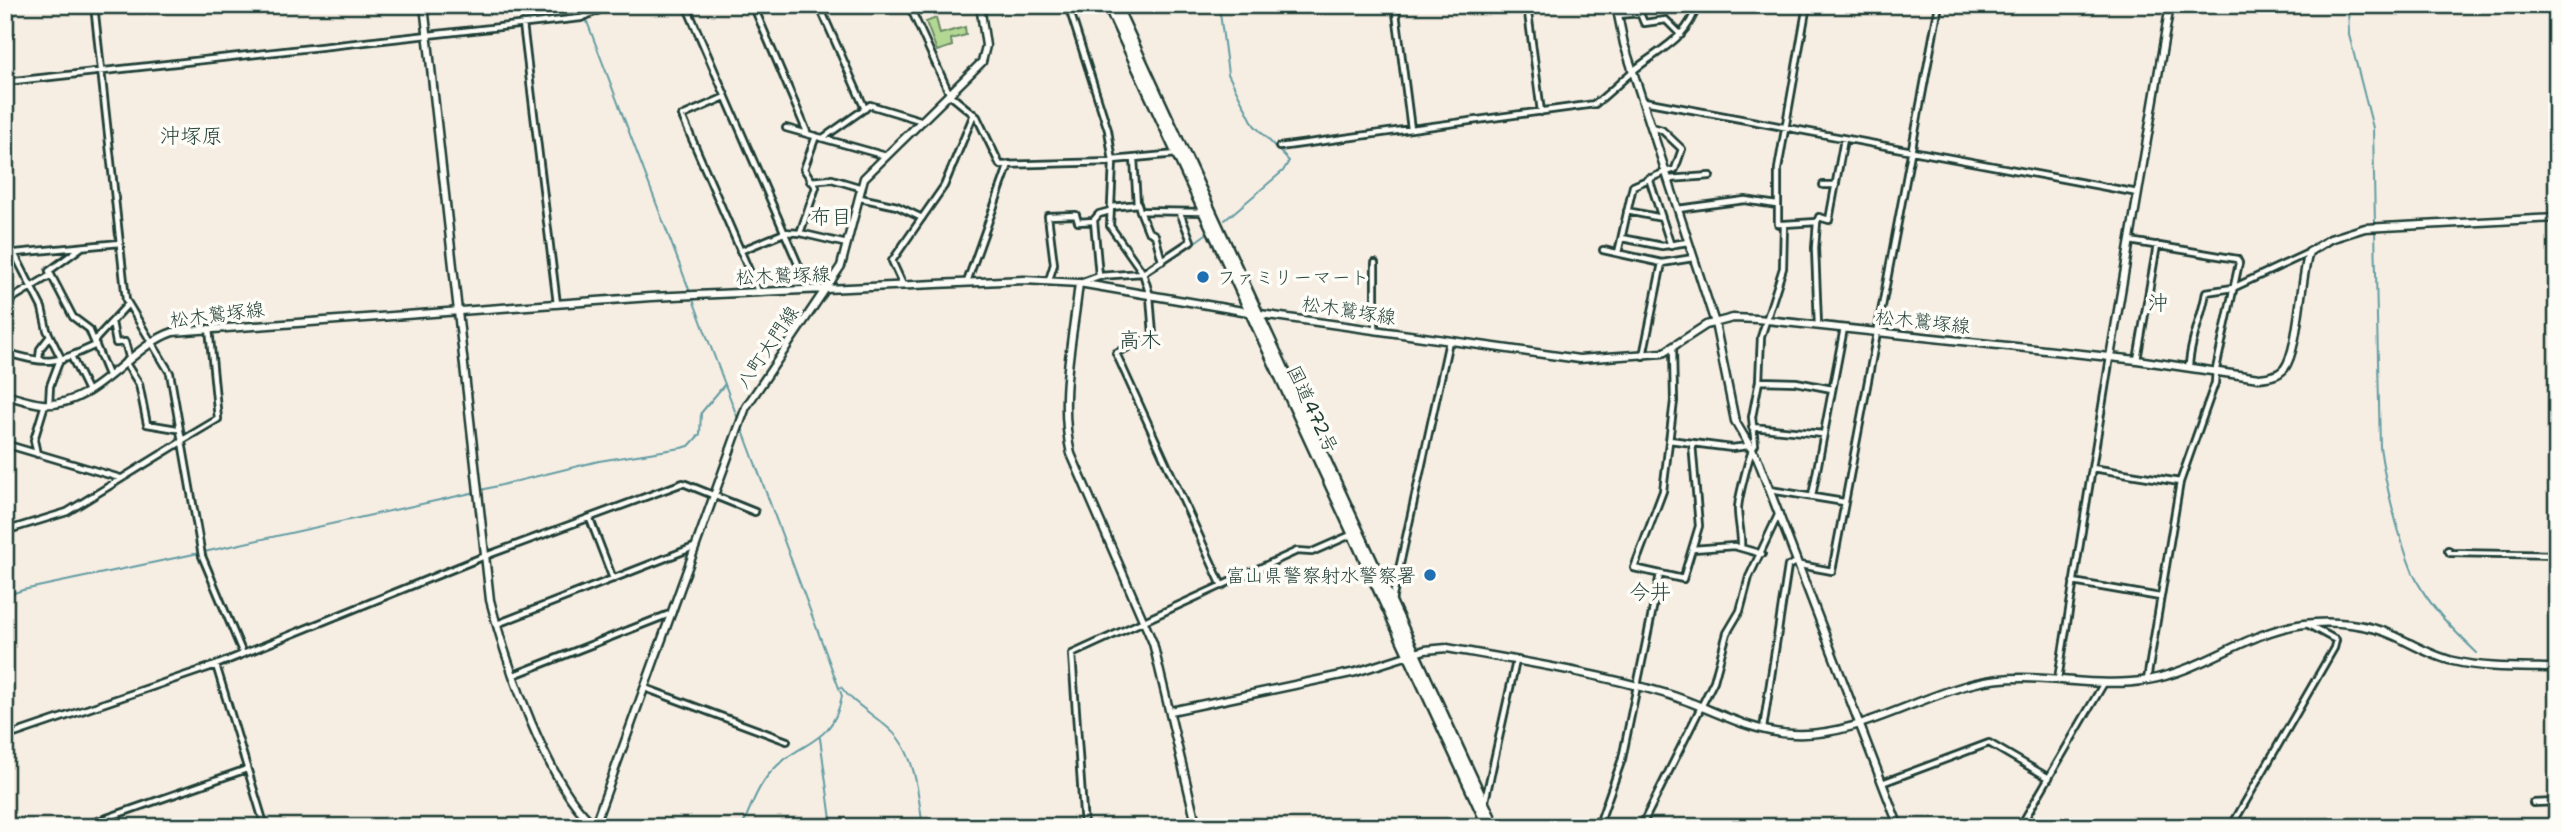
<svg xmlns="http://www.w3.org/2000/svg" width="2562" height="832" font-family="'Shantell Sans','Klee One',sans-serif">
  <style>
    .green { fill: #b3d894; stroke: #698a64; stroke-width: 2 }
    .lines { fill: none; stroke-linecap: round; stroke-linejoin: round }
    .stream { stroke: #629ca3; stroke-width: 2 }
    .street-casing { stroke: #1f3d34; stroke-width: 10 }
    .secondary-casing { stroke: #1f3d34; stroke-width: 11 }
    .highway-casing { stroke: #1f3d34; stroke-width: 13 }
    .street { stroke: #fdfcf7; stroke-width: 4.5 }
    .secondary { stroke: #fdfcf7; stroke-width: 6 }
    .highway { stroke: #fdfcf7; stroke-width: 8 }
    .poi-dot { fill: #1f6fb2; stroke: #fdfcf7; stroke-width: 2.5 }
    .labels { text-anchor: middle; stroke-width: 7; stroke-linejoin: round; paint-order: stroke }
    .street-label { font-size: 19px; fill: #1f3d34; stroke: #fdfcf7 }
    .poi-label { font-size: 19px; fill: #1f3d34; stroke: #fdfcf7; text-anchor: start }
    .neighbourhood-label { font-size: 21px; fill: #1f3d34; stroke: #fdfcf7 }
  </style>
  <rect width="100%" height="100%" fill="#f7eee3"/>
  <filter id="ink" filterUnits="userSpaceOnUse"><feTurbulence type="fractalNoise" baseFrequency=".0143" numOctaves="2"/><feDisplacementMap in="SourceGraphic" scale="14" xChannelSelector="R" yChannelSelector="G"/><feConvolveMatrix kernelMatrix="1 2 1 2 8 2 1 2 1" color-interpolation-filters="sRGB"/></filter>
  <g filter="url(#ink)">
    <!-- green -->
    <path class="green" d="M936 18 940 34 965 27 966 35 951 39 952 46 937 51 926 22Z"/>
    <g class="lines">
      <!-- stream -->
      <path class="stream" d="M581 5 584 14
        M1219 5 1228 74 1254 125 1289 161 1283 171 1225 220
        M2348 5 2349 35 2373 128 2375 224
        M586 19 690 292
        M2375 230 2380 447C2385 483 2399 539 2413 573 2427 604 2453 630 2477 653
        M1191 245 1206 234
        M692 297 738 419
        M742 428 842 696C832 747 800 739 770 773 757 788 750 809 742 827
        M481 490 599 461 681 448 689 446 700 434 701 413 725 384
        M204 552 476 492
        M5 596 23 590 199 553
        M841 687C856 708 882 718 898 738 917 763 918 797 923 827
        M820 738 832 827"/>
      <defs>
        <path id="street" d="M94 5 126 300 170 373 202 556 243 654
          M686 5 808 287
          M753 5 807 132
          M819 5 865 109
          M909 5 950 95 977 117 1000 165 1112 162
          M1068 5 1108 130 1113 162 1110 226 1143 273 1150 296 1153 335 1116 353 1222 586
          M1395 5 1411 129
          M1527 5 1541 112
          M1558 5H1562
          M1640 13 1644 23 1666 20 1681 35
          M1618 15 1640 13 1641 5
          M523 24 557 304
          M5 82 581 18 611 5
          M725 97 682 116 758 291
          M1644 101 2138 193
          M1652 127 1662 130 1682 149 1675 169 1666 172
          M786 128 886 156
          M816 136 804 169 816 187 800 233 847 244
          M823 138 870 105 923 121
          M1279 147 1595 104C1608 94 1620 82 1633 71 1658 50 1688 39 1697 5
          M1134 159 1137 204
          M1113 160 1177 154
          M1649 178 1671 246
          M1668 179 1710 176
          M810 181 832 179 862 188
          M1823 185H1836
          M860 198 897 206 922 218
          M1112 207 1138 204 1140 211 1204 212
          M1678 209 1745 200 1777 205
          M1140 211 1148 231 1155 235 1162 261
          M1627 211 1662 218
          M1094 221 1099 276
          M1817 222 1815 248 1818 325
          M1784 224 1817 222 1819 217 1829 220 1844 139
          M783 232 800 233
          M1622 238 1662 246 1688 242
          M2130 241 2237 259 2239 263 2216 369 2215 383 2180 482 2147 680
          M82 247 49 271 73 317 89 329 108 375
          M1603 250 1662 263 1693 258
          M740 251 784 233
          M14 253 42 308 47 330 62 360
          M1618 253 1633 186 1665 172
          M5 254 120 243
          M1375 263V330
          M1049 280 1054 264 1048 216 1076 215 1078 222 1093 221 1099 214 1110 211
          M967 282 1009 164
          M1080 283 1099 276 1143 273 1191 241 1180 213
          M903 285 892 261 944 186 974 114
          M5 296 13 298
          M5 307 13 298 51 275
          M112 322 116 343 125 342 129 357
          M94 341 128 304
          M1673 348 1674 401 1663 491 1634 568 1683 579 1699 526 1692 443
          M5 352C48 366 57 363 96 345
          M71 356 88 391
          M1643 356 1662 263
          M39 359 40 349 50 336
          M2137 360 2157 245
          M125 362 139 384 147 424 177 429
          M2189 366C2190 340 2202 318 2206 292L2233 288 2308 253
          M1759 381 1796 382 1832 389
          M49 404 50 386 59 362
          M1752 427 1823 434
          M1669 440 1732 448 1748 446
          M181 441 218 419 209 328
          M5 444 120 478
          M37 454 34 440 45 404
          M2092 468 2180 482
          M1770 490 1844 502
          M1812 496 1844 328
          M590 519 613 579
          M5 531 67 512 181 442
          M1741 548C1742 534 1738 522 1738 509 1738 500 1750 450 1755 445L1752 417 1759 381 1761 337 1783 268 1784 224H1778V169L1807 5
          M1693 549 1734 546 1762 554
          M2448 550 2450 553 2557 555
          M1800 565 1832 571 1939 5
          M2073 582 2160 597
          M1392 601 1449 341
          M497 624 694 547
          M216 665 265 827
          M514 675 672 613
          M2058 679 2110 357
          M645 688 787 741
          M1763 729 1788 566 1797 562
          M5 737 216 665 480 558 683 483 755 512
          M1882 783 1989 743 2049 778
          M1485 801 1516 661
          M2533 803 2557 802
          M81 827 247 769
          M1084 827 1072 654 1297 551 1312 552 1353 534
          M1598 827 1622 759 1660 574
          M1641 827 1714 681 1727 633 1740 611 1749 577 1779 513
          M2020 827 2104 683
          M2231 827 2334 648 2336 640 2307 624"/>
        <path id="secondary" d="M424 5 490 600C505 659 549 791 596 826
          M1616 5 1624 44 1715 323 1735 421 1758 460 1899 827
          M1079 283C1073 340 1058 398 1071 454L1153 643 1197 827
          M2110 357 2170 5
          M5 395C17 398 30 403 42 404 94 409 128 347 173 332L651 297 1024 280 1079 283 1260 314 1579 359 1663 353 1706 325 1733 318 1757 319 2137 360 2259 378C2268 377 2278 376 2284 369 2299 350 2300 280 2309 252L2330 239 2365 228 2557 218
          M1171 711 1356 672 1425 650 1447 648C1520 661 1596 673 1667 694 1710 707 1747 732 1793 734 1858 737 1915 697 1976 683 2034 669 2090 690 2148 680 2204 670 2248 631 2304 624 2333 620 2369 624 2395 636 2414 645 2432 656 2453 661 2487 669 2523 667 2557 668
          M594 827 746 407 841 266 864 178 982 62 986 46 980 5"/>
        <path id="highway" d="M1108 5 1488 827
          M1116 5 1495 827"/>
      </defs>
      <!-- street casing -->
      <use href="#street" class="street-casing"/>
      <!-- secondary casing -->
      <use href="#secondary" class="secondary-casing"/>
      <!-- highway casing -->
      <use href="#highway" class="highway-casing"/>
      <!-- street -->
      <use href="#street" class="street"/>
      <!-- secondary -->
      <use href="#secondary" class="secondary"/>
      <!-- highway -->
      <use href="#highway" class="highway"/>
    </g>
  </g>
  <!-- markers -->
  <g class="poi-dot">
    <circle cx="1203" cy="277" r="7"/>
    <circle cx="1430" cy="575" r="7"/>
  </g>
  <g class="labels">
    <!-- street labels -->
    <g class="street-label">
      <text transform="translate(783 275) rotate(-2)" y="7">松木鷲塚線</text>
      <text transform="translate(1349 310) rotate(9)" y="7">松木鷲塚線</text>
      <text transform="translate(217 314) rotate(-7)" y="7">松木鷲塚線</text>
      <text transform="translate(1923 321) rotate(6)" y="7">松木鷲塚線</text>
      <text transform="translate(767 347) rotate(-56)" y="7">八町大門線</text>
      <text transform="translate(1313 409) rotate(65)" y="7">国道472号</text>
    </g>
    <!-- poi labels -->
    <g class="poi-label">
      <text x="1217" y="284">ファミリーマート</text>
      <text x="1416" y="582" text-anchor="end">富山県警察射水警察署</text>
    </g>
    <!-- neighbourhood labels -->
    <g class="neighbourhood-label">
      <text x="191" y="143">沖塚原</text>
      <text x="831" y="224">布目</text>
      <text x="2158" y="310">沖</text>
      <text x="1140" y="347">高木</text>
      <text x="1650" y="599">今井</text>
    </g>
  </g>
  <!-- margin -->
  <rect width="2562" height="832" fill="none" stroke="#fdfcf7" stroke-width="28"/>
  <rect x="14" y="14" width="2534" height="804" fill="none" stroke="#1f3d34" stroke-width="2.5" filter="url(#ink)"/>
</svg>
